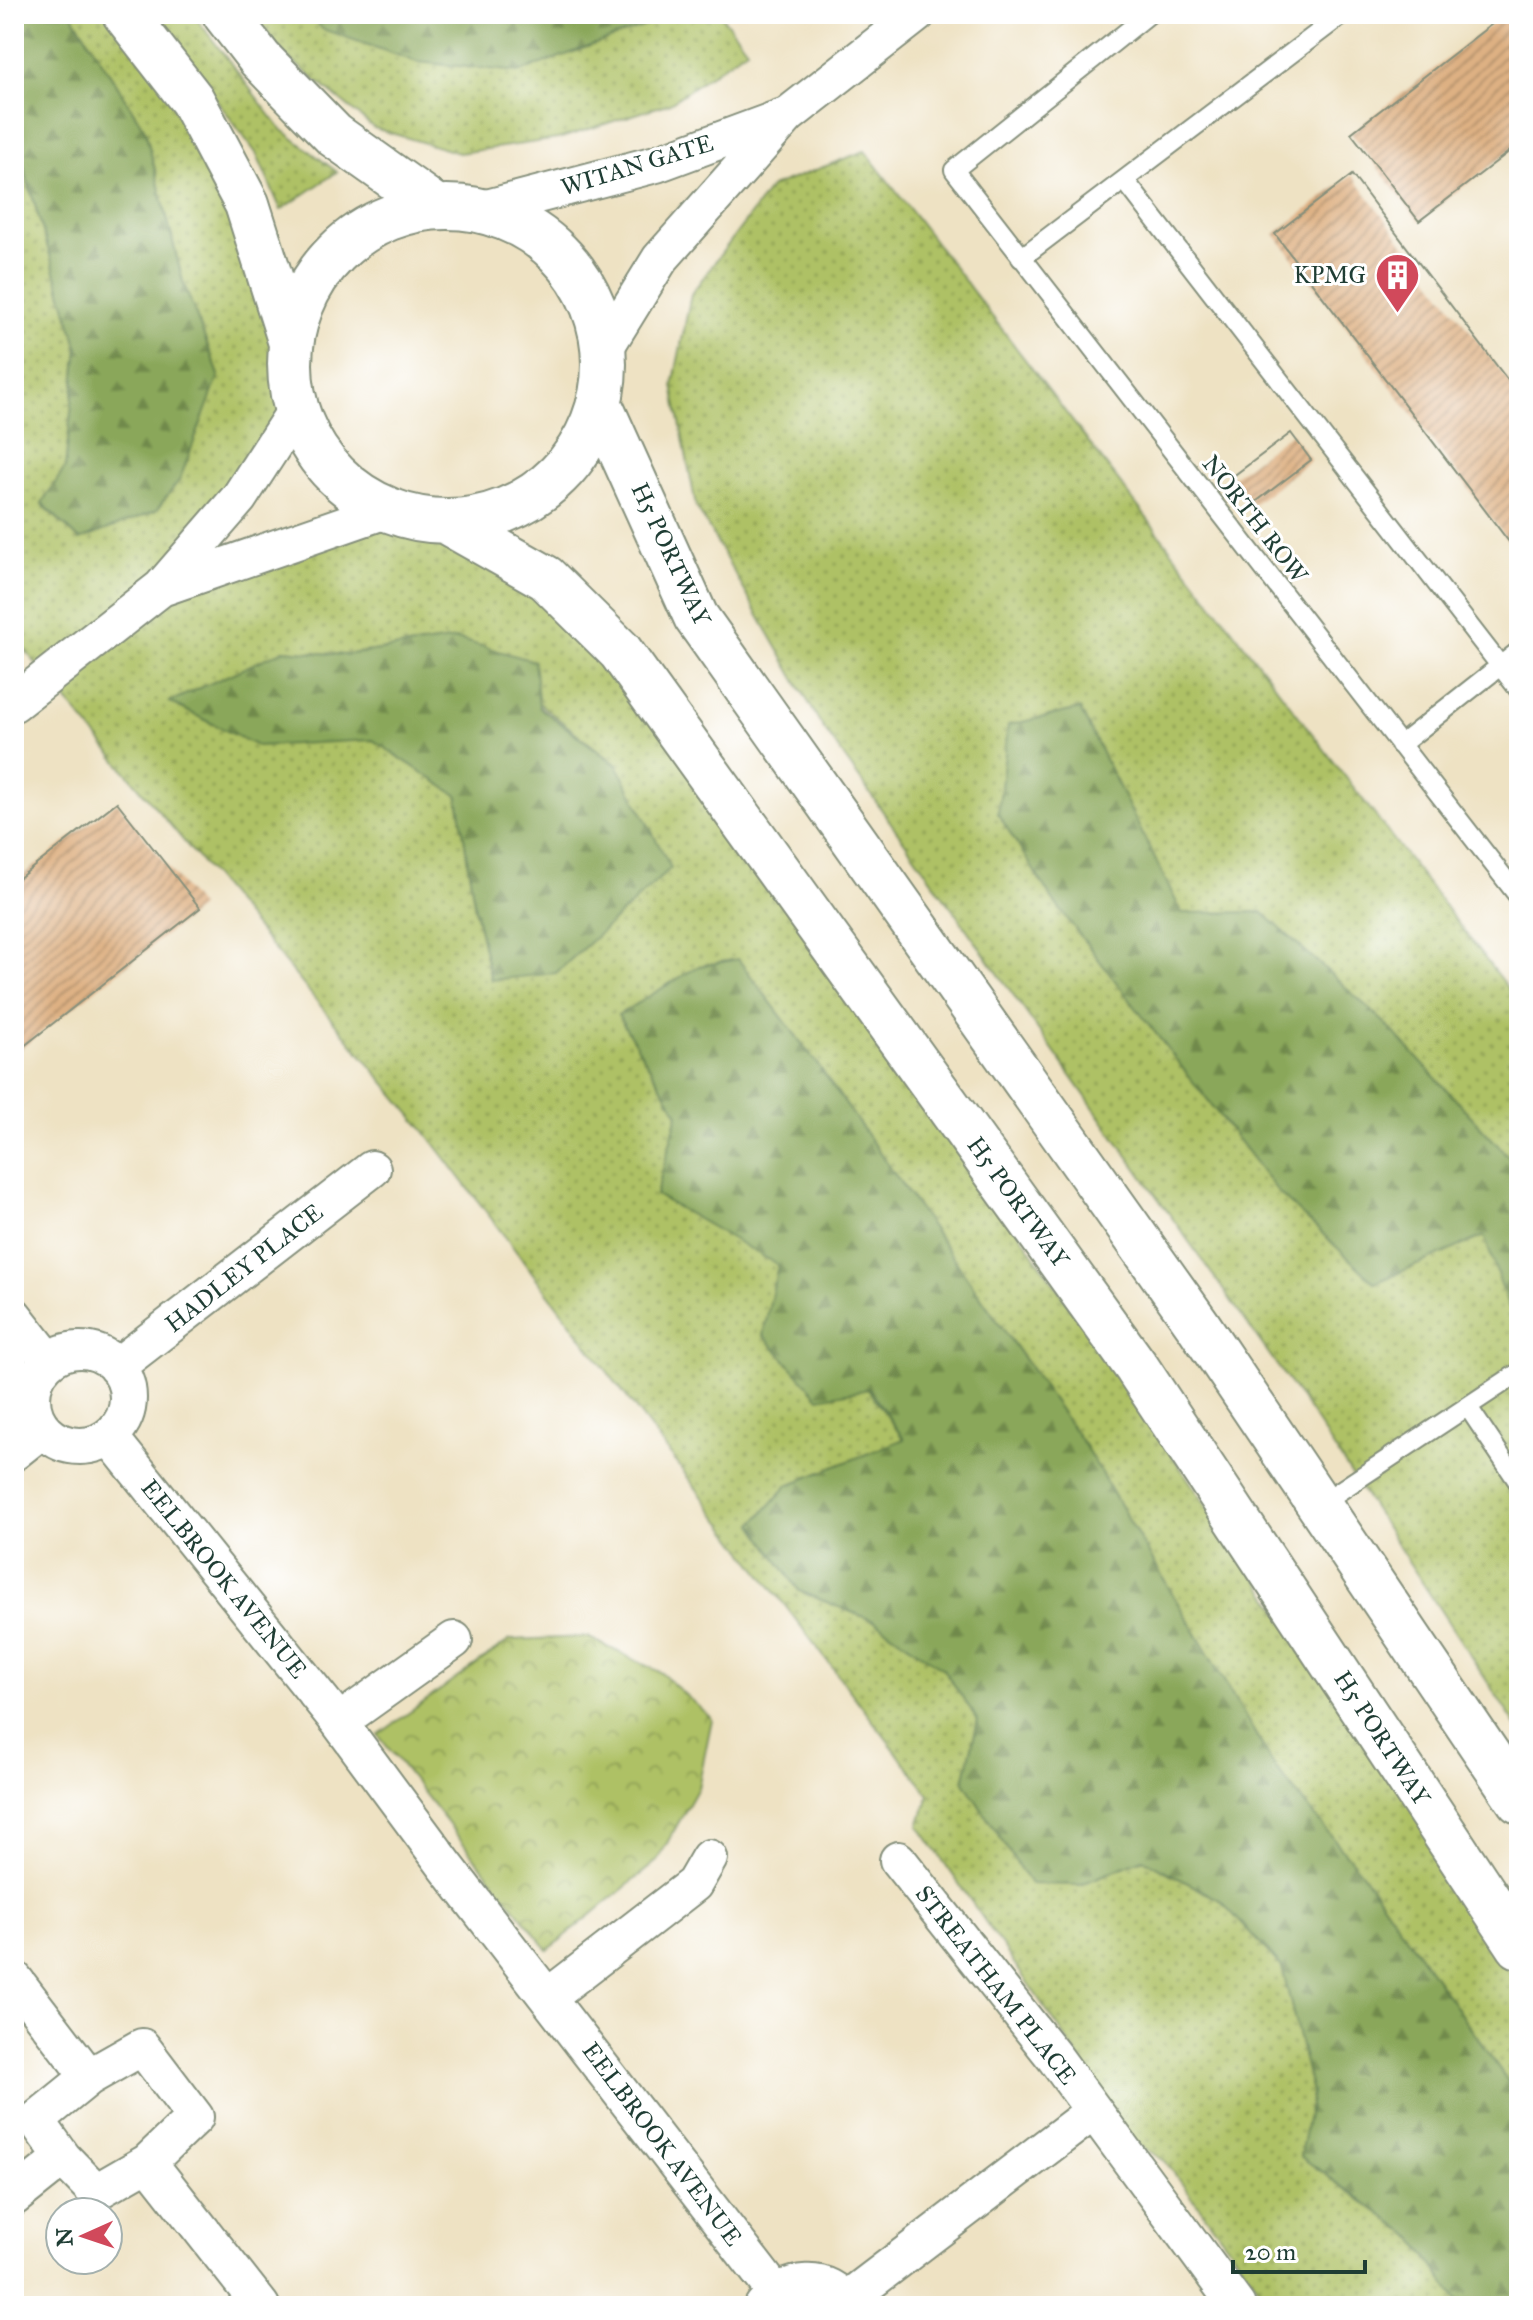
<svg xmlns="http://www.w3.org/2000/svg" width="1533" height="2320" font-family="'IM FELL Great Primer',serif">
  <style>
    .grass { fill: url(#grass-dots); stroke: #667f4c; stroke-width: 2; fill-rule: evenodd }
    .forest { fill: url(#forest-firs); stroke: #547247; stroke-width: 2 }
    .park { fill: url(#park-crowns); stroke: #667f4c; stroke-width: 2 }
    .building { fill: url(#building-hatch) }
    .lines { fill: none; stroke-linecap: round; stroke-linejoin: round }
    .service-casing { stroke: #86907c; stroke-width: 22 }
    .minor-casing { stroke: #86907c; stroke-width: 40 }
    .primary-casing { stroke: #86907c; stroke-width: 48 }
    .service { stroke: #fff; stroke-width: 18 }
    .minor { stroke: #fff; stroke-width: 36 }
    .primary { stroke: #fff; stroke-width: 44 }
    .labels { text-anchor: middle; stroke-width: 6; stroke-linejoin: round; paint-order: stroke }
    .street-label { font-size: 24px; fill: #1f3d34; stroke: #fff }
    .poi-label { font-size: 24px; fill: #1f3d34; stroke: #fff; text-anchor: end }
  </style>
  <defs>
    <pattern id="grass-dots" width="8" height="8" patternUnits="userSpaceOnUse" patternTransform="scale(2)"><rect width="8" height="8" fill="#aec165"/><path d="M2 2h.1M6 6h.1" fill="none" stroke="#8d9e54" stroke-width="1.8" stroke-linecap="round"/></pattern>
    <pattern id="forest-firs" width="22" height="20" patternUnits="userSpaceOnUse" patternTransform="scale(2)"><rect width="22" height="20" fill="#8aa75a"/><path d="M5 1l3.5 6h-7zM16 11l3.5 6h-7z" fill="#70894b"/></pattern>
    <pattern id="park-crowns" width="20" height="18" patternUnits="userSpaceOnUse" patternTransform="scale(2)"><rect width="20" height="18" fill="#aec165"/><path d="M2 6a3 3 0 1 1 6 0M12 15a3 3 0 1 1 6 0" fill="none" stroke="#8d9e54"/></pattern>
    <pattern id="building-hatch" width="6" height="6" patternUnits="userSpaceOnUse" patternTransform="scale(2)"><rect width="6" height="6" fill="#deb183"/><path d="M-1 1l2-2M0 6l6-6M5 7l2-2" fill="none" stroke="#b3916c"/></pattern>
  </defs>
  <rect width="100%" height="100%" fill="#fff"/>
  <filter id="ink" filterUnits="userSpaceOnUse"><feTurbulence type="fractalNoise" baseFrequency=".0125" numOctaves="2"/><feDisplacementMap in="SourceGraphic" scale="16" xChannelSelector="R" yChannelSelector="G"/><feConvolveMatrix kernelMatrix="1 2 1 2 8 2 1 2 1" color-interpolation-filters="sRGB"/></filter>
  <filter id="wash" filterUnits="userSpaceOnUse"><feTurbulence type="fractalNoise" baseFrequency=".006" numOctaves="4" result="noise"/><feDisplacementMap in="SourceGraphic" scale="32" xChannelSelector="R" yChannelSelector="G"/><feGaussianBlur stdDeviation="1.8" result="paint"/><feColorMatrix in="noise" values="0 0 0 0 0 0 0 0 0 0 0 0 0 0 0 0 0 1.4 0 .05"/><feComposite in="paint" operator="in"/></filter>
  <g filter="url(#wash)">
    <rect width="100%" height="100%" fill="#eee2c3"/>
    <!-- grass -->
    <path class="grass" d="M72 14H125L192 100 291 343 289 376 296 410 162 587 386 510 416 519 447 522 620 651 1519 1961V2097L1361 1872 1276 1769 1085 1446 818 1065 738 959 699 966 618 1015 678 1114 656 1195 779 1265 904 1440 788 1485 754 1524 799 1591 874 1621 944 1669 978 1720 964 1782 1079 1885 1143 1859 1220 1900 1282 1967 1313 2093 1300 2156 1414 2238 1461 2306H1273L1165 2161 1129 2139 1068 2041 919 1826 929 1795 424 1130 14 637V152L20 155 78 348 65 468 42 504 80 540 219 375 183 282 145 130ZM457 639 617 765 491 980 475 910 458 796 373 740 284 650 344 655Z
      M153 14H193L280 128 337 172 281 210 256 153Z
      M253 14H720L747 49 670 103 558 139 459 153 374 128 284 54Z
      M865 151 1519 1003V1730L1311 1413 822 726 696 506 673 386 691 294 771 187Z"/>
    <!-- forest -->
    <path class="forest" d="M14 14H72L145 130 183 282 219 375 180 479 156 511 80 540 42 503 65 468 78 348 20 155 14 152Z
      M311 14H641L648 25 519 72 417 62 322 29Z
      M457 639 534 661 539 707 617 765 671 868 556 973 491 980 475 910 458 796 373 740 257 746 169 702 284 650 344 655Z
      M1080 709 1182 913 1262 912 1385 1023 1519 1168V1321L1508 1305 1484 1236 1375 1283 1279 1193 1052 899 998 814 1008 725Z
      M738 959 818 1065 1085 1446 1276 1769 1361 1872 1519 2097V2306H1461L1414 2238 1300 2156 1312 2093 1282 1967 1220 1900 1143 1859 1079 1885 1030 1884 964 1782 978 1720 943 1669 874 1621 799 1591 753 1524 788 1485 904 1439 869 1389 819 1398 763 1335 778 1265 656 1195 678 1114 618 1015 699 966Z"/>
    <!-- park -->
    <path class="park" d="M587 1637 660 1672 712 1719 698 1788 657 1861 548 1950 378 1735 510 1640Z"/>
    <g id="blocks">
      <!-- building -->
      <path class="building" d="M1505 14 1519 33V144L1419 221 1351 133Z
        M1352 175 1519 395V555L1275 234Z
        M1291 433 1311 460 1253 504 1232 477Z
        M117 802 200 908 14 1054V882Z"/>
    </g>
  </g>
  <g filter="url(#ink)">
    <use href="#blocks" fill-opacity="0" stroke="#86907c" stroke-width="2"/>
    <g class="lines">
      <defs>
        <path id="service" d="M1149 14 954 170 1519 897
          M1126 182 1519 690
          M1021 258 1343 14
          M1400 745 1519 651
          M1468 1407 1519 1483
          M1320 1504 1515 1375"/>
        <path id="minor" d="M483 209 656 164 783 117
          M605 348 660 259 788 115 917 14
          M161 588 386 510
          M14 703 161 588 239 498 296 410
          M14 1316 49 1361
          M32 1398a48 48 0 1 1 96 0a48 48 0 1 1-96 0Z
          M116 1367 372 1169
          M109 1436 339 1722 445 1865 775 2292
          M14 1452 43 1429
          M339 1722 454 1640
          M898 1860 1055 2058 1237 2306
          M14 1979 89 2077
          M549 1996 694 1884 709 1858
          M142 2047 195 2117 148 2162 96 2192 63 2158 36 2120 89 2077Z
          M148 2162 261 2306
          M14 2197 63 2158
          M846 2300 1094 2111
          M763 2306C784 2278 829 2272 849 2306"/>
        <path id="primary" d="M125 14 192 100 247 204 291 343
          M225 14 260 59 334 135 434 206
          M290 364a157 157 0 1 1 314 0a157 157 0 1 1-314 0Z
          M600 405 696 617 1198 1325 1519 1801
          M447 522 546 578 620 651 1137 1368 1519 1946"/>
      </defs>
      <!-- service casing -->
      <use href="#service" class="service-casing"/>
      <!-- minor casing -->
      <use href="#minor" class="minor-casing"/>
      <!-- primary casing -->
      <use href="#primary" class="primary-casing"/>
      <!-- service -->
      <use href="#service" class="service"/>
      <!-- minor -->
      <use href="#minor" class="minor"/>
      <!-- primary -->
      <use href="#primary" class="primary"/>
    </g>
  </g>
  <!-- icons -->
  <defs>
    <symbol id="building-pin" viewBox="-11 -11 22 30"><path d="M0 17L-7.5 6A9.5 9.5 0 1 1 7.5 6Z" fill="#d1495b" stroke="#fff"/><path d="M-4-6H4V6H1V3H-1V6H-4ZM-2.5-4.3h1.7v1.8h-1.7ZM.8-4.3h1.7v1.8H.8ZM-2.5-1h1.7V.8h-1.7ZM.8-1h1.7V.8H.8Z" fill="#fff"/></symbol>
  </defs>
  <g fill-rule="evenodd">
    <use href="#building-pin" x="1372" y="250" width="51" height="69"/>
  </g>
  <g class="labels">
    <!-- street labels -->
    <g class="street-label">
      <text transform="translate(637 165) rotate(-17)" y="8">WITAN GATE</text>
      <text transform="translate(1255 519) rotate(52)" y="8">NORTH ROW</text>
      <text transform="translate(671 554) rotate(65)" y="8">H5 PORTWAY</text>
      <text transform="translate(1018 1202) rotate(54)" y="8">H5 PORTWAY</text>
      <text transform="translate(244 1268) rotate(-38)" y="8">HADLEY PLACE</text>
      <text transform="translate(224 1579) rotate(51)" y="8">EELBROOK AVENUE</text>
      <text transform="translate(1382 1738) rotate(57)" y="8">H5 PORTWAY</text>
      <text transform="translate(996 1985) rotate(52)" y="8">STREATHAM PLACE</text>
      <text transform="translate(662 2144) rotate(53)" y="8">EELBROOK AVENUE</text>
    </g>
    <!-- poi labels -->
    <g class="poi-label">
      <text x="1366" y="283">KPMG</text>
    </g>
  </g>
  <!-- margin -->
  <rect width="1533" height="2320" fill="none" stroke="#fff" stroke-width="48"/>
  <!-- north arrow -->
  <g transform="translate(84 2236) rotate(267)"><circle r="38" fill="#ffffff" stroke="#a5b1ae" stroke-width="2"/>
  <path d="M0-6L14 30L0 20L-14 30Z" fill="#d1495b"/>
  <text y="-12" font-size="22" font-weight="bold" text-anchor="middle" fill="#1f3d34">N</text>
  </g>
  <!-- scale -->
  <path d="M1233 2260v12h132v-12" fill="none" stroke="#1f3d34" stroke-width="4"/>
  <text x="1245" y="2260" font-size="24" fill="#1f3d34" stroke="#ffffff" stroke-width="6" paint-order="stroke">20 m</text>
</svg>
